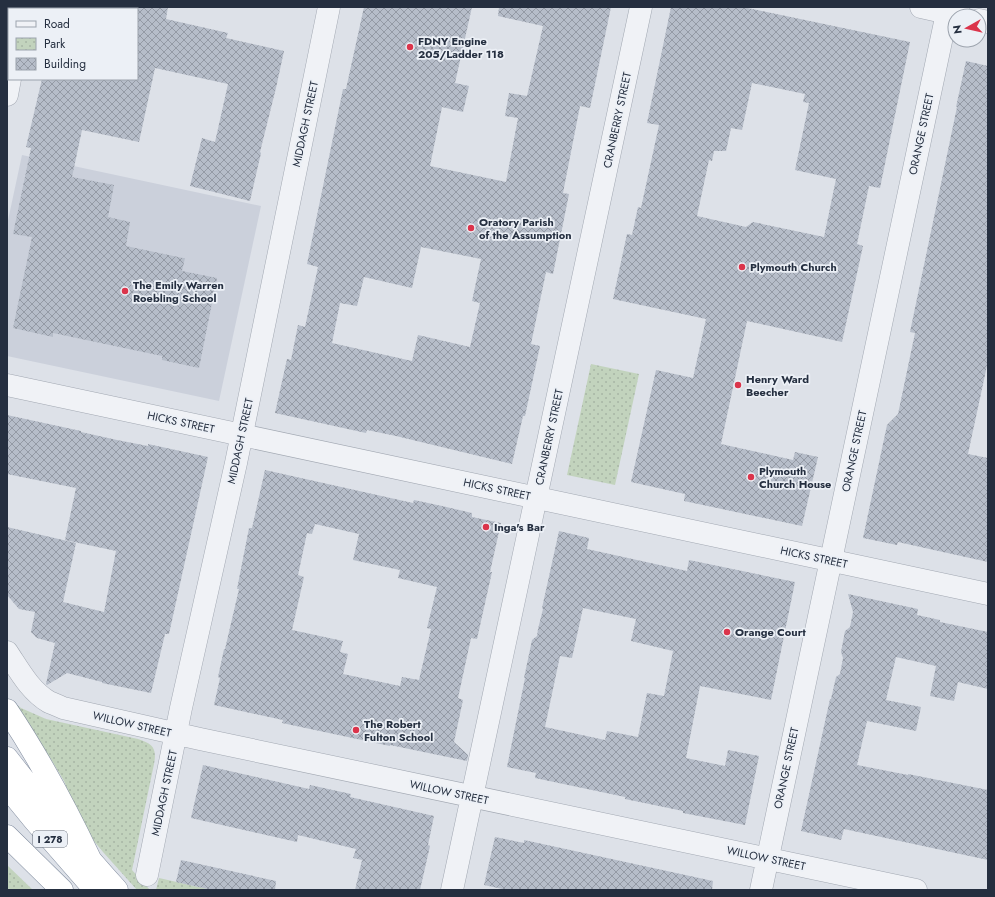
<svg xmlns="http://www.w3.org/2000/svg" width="995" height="897" font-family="Jost,sans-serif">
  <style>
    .built { fill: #cbd0db }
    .park { fill: url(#park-dots) }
    .building { fill: url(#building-cross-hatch); fill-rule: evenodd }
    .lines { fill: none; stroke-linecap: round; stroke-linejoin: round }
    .minor-casing { stroke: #a2a8b2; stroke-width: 23 }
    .motorway-casing { stroke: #838ea0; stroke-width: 23 }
    .minor { stroke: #f0f2f6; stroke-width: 22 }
    .motorway { stroke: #fff; stroke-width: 22 }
    .poi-dot { fill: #db344b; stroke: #ecf0f6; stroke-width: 1.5 }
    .labels { text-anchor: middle; stroke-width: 3.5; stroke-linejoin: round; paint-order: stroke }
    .shield { fill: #ecf0f6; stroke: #616977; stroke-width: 1 }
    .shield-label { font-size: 10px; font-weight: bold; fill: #252f40 }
    .poi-label { font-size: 11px; font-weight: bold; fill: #252f40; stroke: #ecf0f6; text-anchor: start }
    .street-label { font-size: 11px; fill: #252f40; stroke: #ecf0f6 }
  </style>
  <defs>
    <pattern id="park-dots" width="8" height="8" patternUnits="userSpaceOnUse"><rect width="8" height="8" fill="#c2d3bd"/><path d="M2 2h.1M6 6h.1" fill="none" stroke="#a7b5a4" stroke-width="1.8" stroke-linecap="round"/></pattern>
    <pattern id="building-cross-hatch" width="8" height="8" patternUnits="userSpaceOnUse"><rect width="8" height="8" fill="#b6bdc9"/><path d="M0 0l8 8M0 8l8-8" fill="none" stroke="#949aa5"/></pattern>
  </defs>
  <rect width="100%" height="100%" fill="#dde1e8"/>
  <!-- built -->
  <path class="built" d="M22 155 261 206 219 401 7 356V225Z"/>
  <!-- park -->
  <path class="park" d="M591 364 639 374 615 485 567 475Z
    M11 700 21 708 46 719 138 739C153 744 157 748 154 764L132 870 150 890H137L103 852 93 840 73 803 64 781 52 761Z
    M7 865 8 866 33 890H7Z
    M159 878 212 890H156Z"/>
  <!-- building -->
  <path class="building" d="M137 7H168L166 19 228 33 226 38 284 51 276 88 260 152 261 153 250 201 190 186 202 138 215 142 228 84 155 68 139 142 82 130 72 177 114 185 108 217 130 222 126 246 183 258H185L182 271 217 278 199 368 162 360V356L53 333V337L13 328 32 237 13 234 31 148 26 147 42 79H137Z
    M364 7H472L455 83 469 86 463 112 442 107 430 166 506 182 518 118 505 116 509 93 527 96 543 26 498 16 499 7H611L590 108 580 106 563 193 569 194 553 274 546 272 531 344 540 346 525 416H523L512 464 396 436 367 430 366 433 275 413 287 359 291 360 298 325 305 327 318 267 307 264 343 89H346ZM421 247 481 259 472 301 480 303 470 347 418 335 412 361 332 343 340 303 357 306 364 277 412 288Z
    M671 7H743L910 42 880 188 869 186 857 244 863 246 842 342 747 321 721 444 793 460 795 452 818 457 802 526 684 501 685 494 631 482 656 370 693 378 706 319 613 299 627 234 632 235 638 207 641 208 659 125 647 123ZM752 83 805 94 803 102 809 103 795 170 836 179 824 237 753 222 746 227 697 216 709 160 712 161 714 151H726L731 128 742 130Z
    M966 61 988 66V361L968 454 988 458V562L898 542 897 545 863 538 887 425 898 414 915 333 910 332 957 107H956Z
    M7 415 81 431V432L117 440 148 446V444L208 457 169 634H165L151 693 102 683V682L67 673 47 685 46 684 55 643 37 638 31 632 35 612 19 609 7 595V527L76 543 63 602 104 612 116 551 65 540 76 488 7 474Z
    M265 470 413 503 414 500 442 506 472 513V517L501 523 490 572H492L477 639 471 638 458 698 463 700 454 742 468 755 467 761 390 745V746L282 723 283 720 214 705 220 678 218 677 224 649H225L239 589H237L249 528H252ZM315 524 359 534 353 560 400 570 398 578 437 587 427 628 431 629 419 680 402 677 400 686 343 674 348 654 340 652 343 641 292 630 304 577 298 575 307 533 312 534Z
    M559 531 589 538 587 549 687 571 689 560 795 582 771 700 700 686 686 758 725 766 728 750 759 756 745 825 683 813V811L625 799V797L535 778 536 773 507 767 525 678H524L532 640 537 636 538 629 543 609 542 608ZM583 608 636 619 631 641 673 651 664 696 647 693 638 737 607 731 605 740 545 727 560 656 572 658Z
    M848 594 918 609 917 615 940 620V622L988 632V689L958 682 954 701 930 696 936 666 896 657 886 700 921 707 916 731 867 721 857 765 908 775V774L988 790V860L844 829 841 840 801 831 830 699H831L836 677 840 674 843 658 841 652 845 631 850 627 853 612Z
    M203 765 309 789 310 785 351 794 350 797 434 816 428 845 430 846 420 890H355L362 860 353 858 356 849 298 835 297 842 191 818Z
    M495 837 524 843V840L713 881 712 890H507L484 885Z
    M181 860 276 881 275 890H212L176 882Z"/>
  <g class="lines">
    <defs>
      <path id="minor" d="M921 7 961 16
        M25 9 26 7
        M979 20 988 22
        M7 95 10 79
        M7 385 988 594
        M7 652C19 670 30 691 49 702 54 704 59 706 63 708L200 739 916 890
        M147 875 181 708 236 463 329 7
        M452 890 641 7
        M761 890 947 13"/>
      <path id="motorway" d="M7 710C39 758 66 808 91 861
        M7 758C42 803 78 847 117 890
        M7 787 34 820 95 890
        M7 836 62 890"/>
    </defs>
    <!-- minor casing -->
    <use href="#minor" class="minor-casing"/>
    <!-- motorway casing -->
    <use href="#motorway" class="motorway-casing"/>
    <!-- minor -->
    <use href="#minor" class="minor"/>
    <!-- motorway -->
    <use href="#motorway" class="motorway"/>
  </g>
  <!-- markers -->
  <g class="poi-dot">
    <circle cx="410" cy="47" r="4"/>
    <circle cx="471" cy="228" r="4"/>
    <circle cx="742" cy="267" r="4"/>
    <circle cx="125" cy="291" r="4"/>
    <circle cx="738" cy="385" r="4"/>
    <circle cx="751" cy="477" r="4"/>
    <circle cx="486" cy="527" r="4"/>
    <circle cx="727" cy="632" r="4"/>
    <circle cx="356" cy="730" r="4"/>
  </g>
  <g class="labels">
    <!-- shield labels -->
    <rect class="shield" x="33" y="831" width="34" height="16" rx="3"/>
    <g class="shield-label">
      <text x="50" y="843">I 278</text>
    </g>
    <!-- poi labels -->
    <g class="poi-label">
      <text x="418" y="45">FDNY Engine<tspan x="418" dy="13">205/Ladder 118</tspan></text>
      <text x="479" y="226">Oratory Parish<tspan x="479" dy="13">of the Assumption</tspan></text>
      <text x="750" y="271">Plymouth Church</text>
      <text x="133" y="289">The Emily Warren<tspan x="133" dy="13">Roebling School</tspan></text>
      <text x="746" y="383">Henry Ward<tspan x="746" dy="13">Beecher</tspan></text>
      <text x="759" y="475">Plymouth<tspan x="759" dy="13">Church House</tspan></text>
      <text x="494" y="531">Inga's Bar</text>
      <text x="735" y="636">Orange Court</text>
      <text x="364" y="728">The Robert<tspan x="364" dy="13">Fulton School</tspan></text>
    </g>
    <!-- street labels -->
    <g class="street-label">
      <text transform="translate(617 120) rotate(-78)" y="4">CRANBERRY STREET</text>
      <text transform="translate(305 124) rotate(-78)" y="4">MIDDAGH STREET</text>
      <text transform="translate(921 134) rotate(-78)" y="4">ORANGE STREET</text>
      <text transform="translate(181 422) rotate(12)" y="4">HICKS STREET</text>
      <text transform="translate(549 437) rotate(-78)" y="4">CRANBERRY STREET</text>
      <text transform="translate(240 441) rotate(-78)" y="4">MIDDAGH STREET</text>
      <text transform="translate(854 451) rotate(-78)" y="4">ORANGE STREET</text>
      <text transform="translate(497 489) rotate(12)" y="4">HICKS STREET</text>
      <text transform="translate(814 557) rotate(12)" y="4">HICKS STREET</text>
      <text transform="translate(132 724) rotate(13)" y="4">WILLOW STREET</text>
      <text transform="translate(786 768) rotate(-78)" y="4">ORANGE STREET</text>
      <text transform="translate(449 792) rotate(12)" y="4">WILLOW STREET</text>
      <text transform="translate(164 793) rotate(-78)" y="4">MIDDAGH STREET</text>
      <text transform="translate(766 858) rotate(12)" y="4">WILLOW STREET</text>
    </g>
  </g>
  <!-- border -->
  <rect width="995" height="897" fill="none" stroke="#252f40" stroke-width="16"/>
  <!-- legend -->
  <rect x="8" y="8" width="130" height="72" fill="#ecf0f6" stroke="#9ca3ad"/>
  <rect x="16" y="21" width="20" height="6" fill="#f0f2f6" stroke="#9ca3ad"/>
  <text x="44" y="28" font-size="12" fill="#252f40">Road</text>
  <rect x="16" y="38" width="20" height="12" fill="url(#park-dots)" stroke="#9ca3ad"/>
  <text x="44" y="48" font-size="12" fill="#252f40">Park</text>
  <rect x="16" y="58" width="20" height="12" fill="url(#building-cross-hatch)" stroke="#9ca3ad"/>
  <text x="44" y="68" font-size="12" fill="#252f40">Building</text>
  <!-- north arrow -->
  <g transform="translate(967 28) rotate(262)"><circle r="19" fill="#ecf0f6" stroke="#9ca3ad"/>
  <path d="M0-3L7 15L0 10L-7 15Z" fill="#db344b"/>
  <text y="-6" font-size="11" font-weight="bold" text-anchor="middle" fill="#252f40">N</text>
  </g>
</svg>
